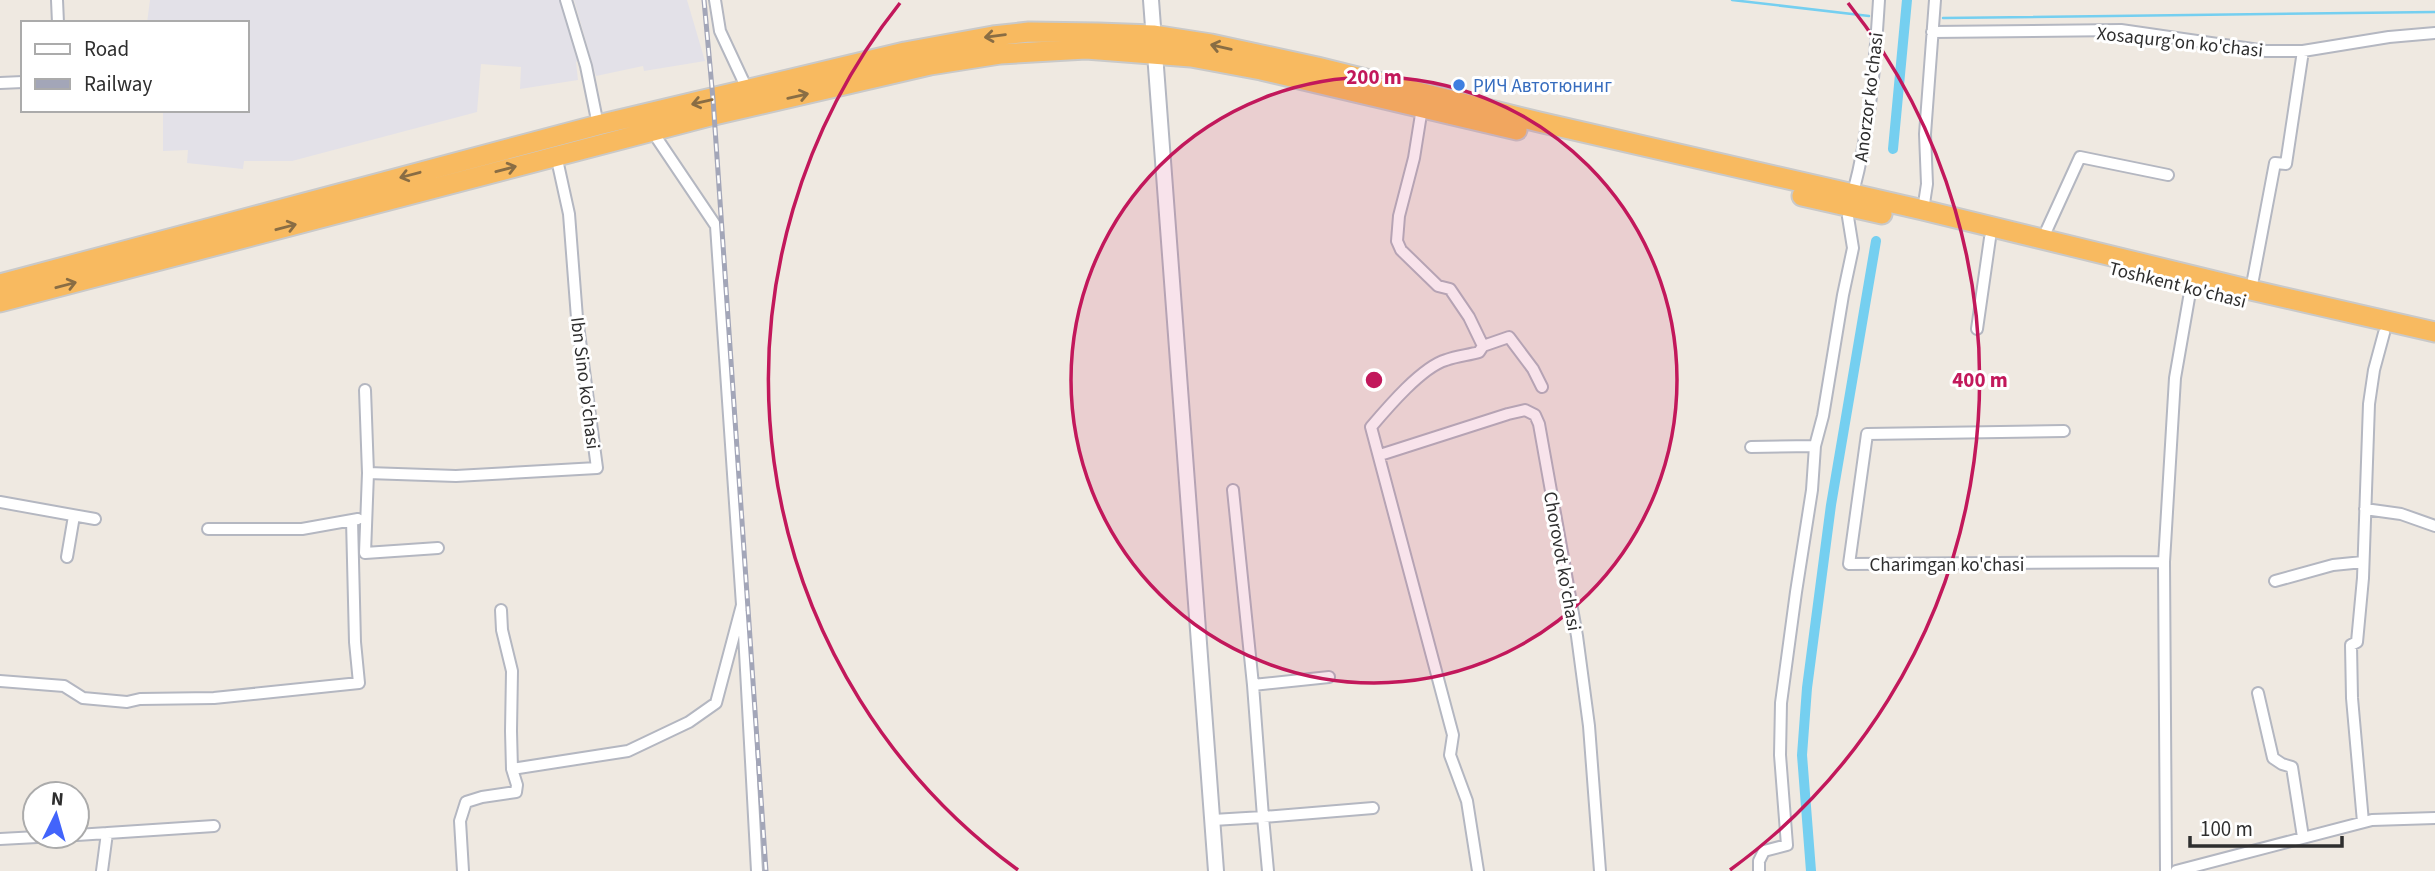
<svg xmlns="http://www.w3.org/2000/svg" width="2435" height="871" font-family="'Source Sans 3',sans-serif">
  <style>
    .industrial { fill: #e3e1e8 }
    .lines { fill: none; stroke-linecap: round; stroke-linejoin: round }
    .stream { stroke: #75cff0; stroke-width: 2.5 }
    .canal { stroke: #75cff0; stroke-width: 10 }
    .minor-casing { stroke: #b4b7c1; stroke-width: 14 }
    .tertiary-casing { stroke: #b4b7c1; stroke-width: 18 }
    .trunk-casing { stroke: #c9c9c9; stroke-width: 23 }
    .minor { stroke: #fff; stroke-width: 10 }
    .tertiary { stroke: #fff; stroke-width: 14 }
    .trunk { stroke: #f8ba60; stroke-width: 19 }
    .rail-casing { stroke: #a3a6b8; stroke-width: 5 }
    .rail { stroke: #fff; stroke-width: 2.5; stroke-dasharray: 8; stroke-linecap: butt }
    .oneway { stroke: #896d44 }
    .ring { fill: none; stroke: #c2185b; stroke-width: 3.5 }
    .shop-dot { fill: #3f7fe0; stroke: #fff; stroke-width: 2.5 }
    .labels { text-anchor: middle; stroke-width: 6; stroke-linejoin: round; paint-order: stroke }
    .street-label { font-size: 19px; fill: #2e2e2e; stroke: #fff }
    .shop-label { font-size: 19px; fill: #366cbe; stroke: #fff; text-anchor: start }
    .centre { fill: #c2185b; stroke: #fff; stroke-width: 3.5 }
    .ring-label { font-size: 21px; text-anchor: middle; font-weight: bold; fill: #c2185b; stroke: #fff; stroke-width: 6; stroke-linejoin: round; paint-order: stroke }
  </style>
  <rect width="100%" height="100%" fill="#efe9e1"/>
  <!-- industrial -->
  <path class="industrial" d="M150 0H562L581 58 576 62 578 80 520 89 521 67 481 64 477 112 292 161H244L243 169 187 163 188 150 163 151V110H247V23H147Z
    M574 0H687L705 61 644 71 643 66 596 76Z"/>
  <g class="lines">
    <!-- stream -->
    <path class="stream" d="M1732 0 1869 16
      M1943 18 2435 12"/>
    <!-- canal -->
    <path class="canal" d="M1893 149 1907 0
      M1811 871 1802 755 1807 688 1831 505 1876 241"/>
    <defs>
      <path id="minor" d="M57 0 58 23
        M566 0 586 66 598 125
        M715 0 720 31 748 91
        M1932 32 2121 30 2266 51H2303L2389 37 2435 33
        M0 83 23 82
        M1422 108 1414 158 1399 216 1397 241 1401 250 1438 286 1450 289 1469 317 1483 346 1479 352C1469 355 1457 356 1446 360 1422 367 1388 407 1371 427L1453 735 1450 755 1467 801 1478 871
        M1853 193C1870 129 1875 66 1879 0
        M1923 210 1927 184 1925 134 1935 0
        M2043 238 2080 157 2168 175
        M2251 290 2275 163 2286 164 2303 51
        M1977 329 1990 238
        M1483 346 1509 337 1533 369 1542 387
        M365 390 368 473 365 553 438 548
        M2064 431 1867 434 1849 564 2164 562
        M1751 447 1815 446
        M1380 455 1508 414 1525 410 1535 415 1539 424 1577 636 1589 726 1600 871
        M368 473 456 476 597 468 577 318 569 214 556 155
        M1233 490 1253 685
        M0 502 95 519
        M2365 509 2401 514 2435 526
        M208 529H302L358 519
        M67 557 74 516
        M2275 581 2333 565 2363 562
        M743 615 757 871
        M0 681 64 686 83 698 127 702 140 699 214 698 359 683 355 642 352 520
        M2258 693 2273 758 2282 764 2292 767 2303 837
        M512 769 628 751 689 722 716 703 742 605 716 226 652 131
        M1213 820 1263 817 1253 685 1329 677
        M2363 822 2352 698 2351 645 2357 642 2363 578 2369 404 2374 370 2384 333
        M77 835 214 826
        M0 839 56 836
        M102 871 107 833
        M463 871 460 821 466 802 482 797 516 792 517 785 512 769 511 731 512 671 502 630 501 610
        M1268 871 1263 817 1373 808
        M1759 871V861L1764 851 1787 845 1780 755 1781 703 1796 592 1812 490 1815 446 1823 416 1843 295 1853 248 1848 217 1850 207
        M2166 871 2164 562 2175 378 2193 275
        M2176 871 2372 820 2435 818"/>
      <path id="tertiary" d="M1151 0 1216 871"/>
      <path id="trunk" d="M1802 196 1882 214
        M0 284 598 125 905 52 993 36 1029 32 1098 33 1153 35 1211 44 1317 67 1539 122 1923 210 2251 290 2435 332
        M0 302 714 115 930 65 1000 54 1086 49 1191 57 1261 70 1517 130"/>
    </defs>
    <!-- minor casing -->
    <use href="#minor" class="minor-casing"/>
    <!-- tertiary casing -->
    <use href="#tertiary" class="tertiary-casing"/>
    <!-- trunk casing -->
    <use href="#trunk" class="trunk-casing"/>
    <!-- minor -->
    <use href="#minor" class="minor"/>
    <!-- tertiary -->
    <use href="#tertiary" class="tertiary"/>
    <!-- trunk -->
    <use href="#trunk" class="trunk"/>
    <defs>
      <path id="rail" d="M704 0 713 99 766 871"/>
    </defs>
    <!-- rail casing -->
    <use href="#rail" class="rail-casing"/>
    <!-- rail -->
    <use href="#rail" class="rail"/>
  </g>
  <!-- one-way arrows -->
  <defs><path id="oneway-shaft" d="M-6 0H5M1.5-3L5.5 0L1.5 3" fill="none" stroke-width="1.6" stroke-linecap="round" stroke-linejoin="round" transform="scale(1.75)"/></defs>
  <g class="oneway">
    <use href="#oneway-shaft" transform="translate(995 36) rotate(173)"/>
    <use href="#oneway-shaft" transform="translate(1221 47) rotate(-167)"/>
    <use href="#oneway-shaft" transform="translate(798 96) rotate(-13)"/>
    <use href="#oneway-shaft" transform="translate(702 102) rotate(167)"/>
    <use href="#oneway-shaft" transform="translate(506 169) rotate(-15)"/>
    <use href="#oneway-shaft" transform="translate(410 175) rotate(165)"/>
    <use href="#oneway-shaft" transform="translate(286 227) rotate(-15)"/>
    <use href="#oneway-shaft" transform="translate(66 285) rotate(-15)"/>
  </g>
  <!-- distance rings -->
  <circle cx="1374" cy="380" r="303" fill="#c2185b" fill-opacity=".12"/>
  <g class="ring">
    <circle cx="1374" cy="380" r="303"/>
    <path d="M1018 870A606 606 0 0 1 900 3M1848 3A606 606 0 0 1 1730 870"/>
  </g>
  <!-- markers -->
  <circle class="shop-dot" cx="1459" cy="85" r="7"/>
  <g class="labels">
    <!-- street labels -->
    <g class="street-label">
      <text transform="translate(2180 41) rotate(6)" y="7">Xosaqurg'on ko'chasi</text>
      <text transform="translate(1868 97) rotate(-83)" y="7">Anorzor ko'chasi</text>
      <text transform="translate(2178 284) rotate(14)" y="7">Toshkent ko'chasi</text>
      <text transform="translate(586 383) rotate(83)" y="7">Ibn Sino ko'chasi</text>
      <text transform="translate(1563 561) rotate(80)" y="7">Chorovot ko'chasi</text>
      <text x="1947" y="571">Charimgan ko'chasi</text>
    </g>
    <!-- shop labels -->
    <g class="shop-label">
      <text x="1473" y="92">РИЧ Автотюнинг</text>
    </g>
  </g>
  <circle cx="1374" cy="380" r="10" class="centre"/>
  <g class="ring-label">
    <text x="1374" y="84">200 m</text>
    <text x="1980" y="387">400 m</text>
  </g>
  <!-- legend -->
  <rect x="21" y="21" width="228" height="91" fill="#ffffff" stroke="#ababab" stroke-width="2"/>
  <rect x="35" y="44" width="35" height="10" fill="#ffffff" stroke="#ababab" stroke-width="2"/>
  <text x="84" y="56" font-size="21" fill="#2e2e2e">Road</text>
  <rect x="35" y="79" width="35" height="10" fill="#a3a6b8" stroke="#ababab" stroke-width="2"/>
  <text x="84" y="91" font-size="21" fill="#2e2e2e">Railway</text>
  <!-- north arrow -->
  <g transform="translate(56 815) rotate(5)"><circle r="33" fill="#ffffff" stroke="#ababab" stroke-width="2"/>
  <path d="M0-5L12 26L0 18L-12 26Z" fill="#4264fb"/>
  <text y="-10" font-size="19" font-weight="bold" text-anchor="middle" fill="#2e2e2e">N</text>
  </g>
  <!-- scale -->
  <path d="M2190 836v10h152v-10" fill="none" stroke="#2e2e2e" stroke-width="3.5"/>
  <text x="2200" y="836" font-size="21" fill="#2e2e2e" stroke="#ffffff" stroke-width="5" paint-order="stroke">100 m</text>
</svg>
